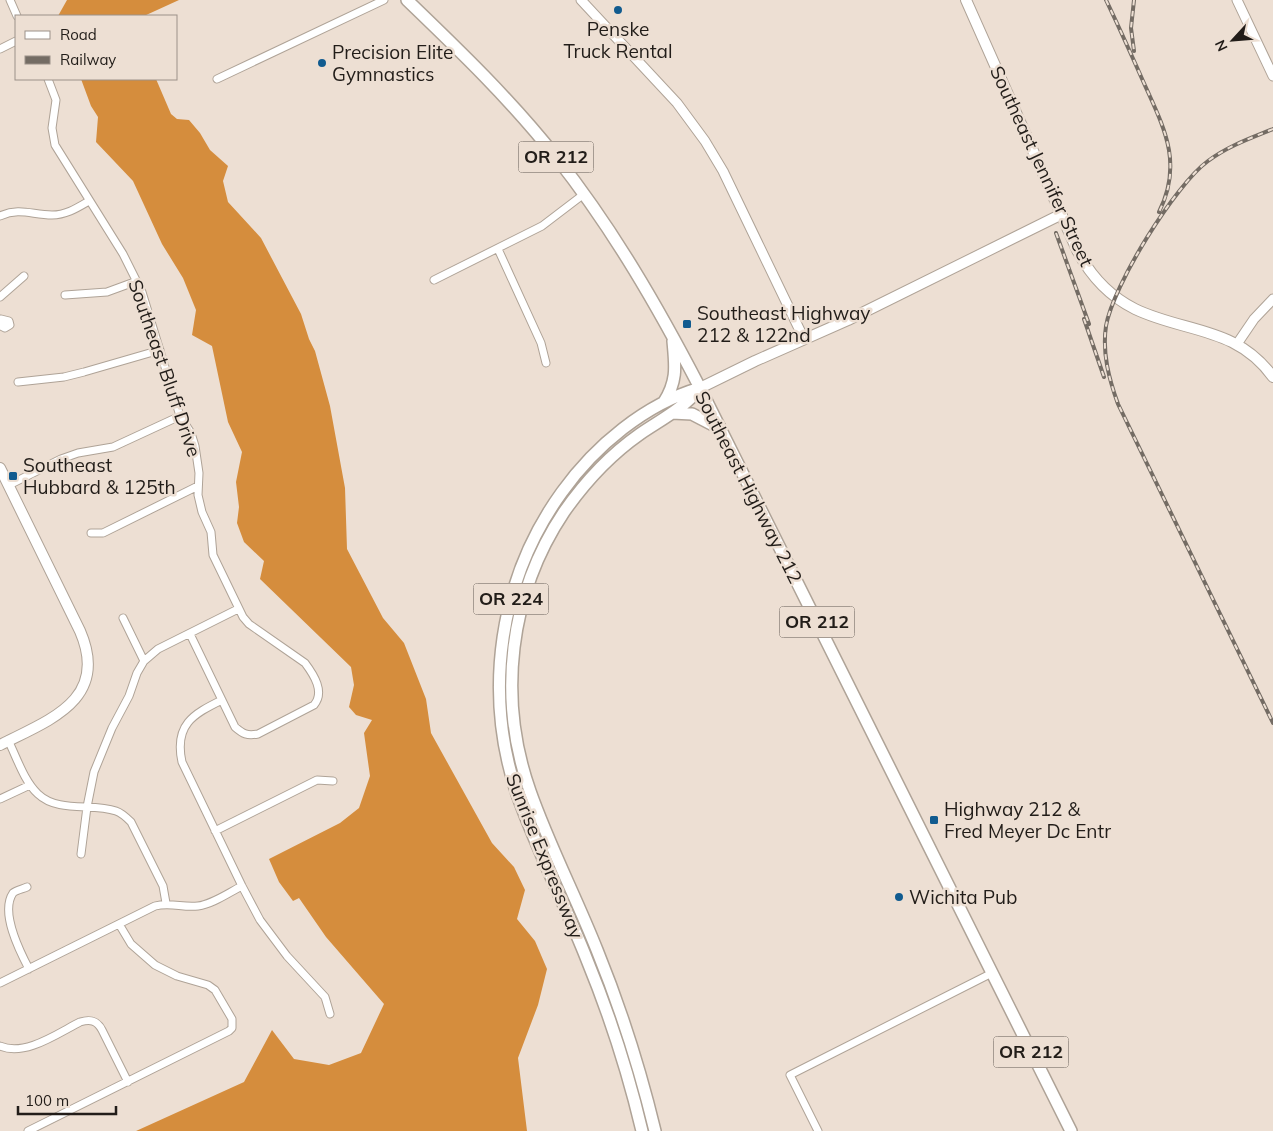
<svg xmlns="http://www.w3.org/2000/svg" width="1273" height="1131" font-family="Mulish,sans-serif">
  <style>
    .forest { fill: #d58d3d }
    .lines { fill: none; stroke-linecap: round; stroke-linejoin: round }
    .minor-casing { stroke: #afa397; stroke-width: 9 }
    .tertiary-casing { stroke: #afa397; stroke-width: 11 }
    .secondary-casing { stroke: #afa397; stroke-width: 12 }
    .primary-casing { stroke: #afa397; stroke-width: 14 }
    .trunk-casing { stroke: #afa397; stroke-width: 14 }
    .minor { stroke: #fff; stroke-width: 7 }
    .tertiary { stroke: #fff; stroke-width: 9 }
    .secondary { stroke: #fff; stroke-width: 10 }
    .primary { stroke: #fff; stroke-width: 11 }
    .trunk { stroke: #fff; stroke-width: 11 }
    .rail-casing { stroke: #746c64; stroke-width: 4 }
    .rail { stroke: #eddfd3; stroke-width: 2; stroke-dasharray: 5.5; stroke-linecap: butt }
    .poi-dot { fill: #115b8f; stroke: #eddfd3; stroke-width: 2 }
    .labels { text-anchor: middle; stroke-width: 5; stroke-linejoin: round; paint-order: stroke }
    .shield { fill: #eddfd3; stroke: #5f5751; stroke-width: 1 }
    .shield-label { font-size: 18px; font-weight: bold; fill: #221d19 }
    .poi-label { font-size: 19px; fill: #221d19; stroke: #eddfd3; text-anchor: start }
    .street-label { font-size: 19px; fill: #221d19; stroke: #eddfd3 }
  </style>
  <rect width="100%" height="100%" fill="#eddfd3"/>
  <!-- forest -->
  <path class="forest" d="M67 0H179L144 16H58Z
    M81 79H156L171 114 177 119 189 120 200 133 210 150 228 166 223 181 228 202 261 238 301 314 309 339 315 351 330 406 345 488 347 549 383 618 404 643 426 699 431 733 492 843 514 867 525 890 517 919 535 941 547 969 538 1005 518 1058 527 1131H136L244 1082 272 1030 294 1059 329 1065 361 1053 384 1004 326 937 299 898 293 901 279 882 269 859 340 823 359 808 370 776 364 733 372 720 356 715 349 707 354 685 351 667 260 579 264 561 244 542 237 523 239 507 236 482 242 452 228 422 212 346 192 335 196 310 183 278 162 244 133 181 96 142 98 117 91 106Z"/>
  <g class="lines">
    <defs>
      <path id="minor" d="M10 0 17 16
        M0 49 16 41
        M48 79 56 100 52 128 55 145 123 254 142 292 180 416 191 433 195 446 199 473 198 495 202 512 211 532 213 555 243 617 249 624 305 663C314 675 325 692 314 705L258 734C247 736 243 734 235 727L190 634
        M217 79 384 0
        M0 216C20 207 32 215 52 215 66 215 77 208 89 201
        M498 249 541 343 546 363
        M434 280 542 226 584 194
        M65 295 107 292 137 281
        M0 297 24 276
        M0 324 1 326 5 328 10 325 9 321 1 319
        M18 382 64 377 84 372 160 350
        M9 485 61 459 78 453 113 447 180 416
        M91 533H103L198 486
        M123 618 144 661
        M222 700C193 714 174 725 182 762L242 886 260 920 287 956 325 997 330 1014
        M8 740C17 758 24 781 38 794 58 813 92 803 116 811 122 813 127 818 131 822L163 886 166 903
        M0 799 30 785
        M215 831 317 780 333 781
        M81 854 87 807 94 772 112 728 129 696 137 673 144 661 158 649 238 609
        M27 887C23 889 16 890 13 893 0 912 19 950 29 969
        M0 983 155 906C171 902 183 908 198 906 213 904 228 893 242 886
        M0 1046C25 1057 58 1033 80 1022 90 1019 97 1020 102 1030L128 1082
        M28 1131 229 1031 232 1028V1019L215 990 208 985 177 976 155 965 131 944 119 924
        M818 1131 790 1075 992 973"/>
      <path id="tertiary" d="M581 0 677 103 705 141 723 171 804 339
        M1237 0 1273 76
        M1237 344 1254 319 1273 299"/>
      <path id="secondary" d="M966 0 1077 250C1090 275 1109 296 1135 309 1185 333 1236 326 1273 377
        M700 388 755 361 848 320 1062 214
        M0 468 80 631C110 700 49 720 0 745"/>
      <path id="primary" d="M700 388 1071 1131"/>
      <path id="trunk" d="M407 0C459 50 511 100 556 157 613 229 658 307 700 388
        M664 402C678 380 675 365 673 341
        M672 413 692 414 721 429
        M642 1131C628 1072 610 1016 587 960 565 904 537 851 517 794 483 692 499 579 562 492 595 446 645 404 700 388
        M655 1131C640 1069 621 1009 597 950 576 897 549 845 530 791 497 698 509 594 564 512 585 482 610 455 640 434 662 419 683 409 700 388"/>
    </defs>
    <!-- minor casing -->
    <use href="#minor" class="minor-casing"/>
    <!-- tertiary casing -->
    <use href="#tertiary" class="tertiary-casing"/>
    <!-- secondary casing -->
    <use href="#secondary" class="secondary-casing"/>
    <!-- primary casing -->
    <use href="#primary" class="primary-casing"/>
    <!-- trunk casing -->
    <use href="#trunk" class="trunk-casing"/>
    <!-- minor -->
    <use href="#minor" class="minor"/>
    <!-- tertiary -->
    <use href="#tertiary" class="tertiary"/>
    <!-- secondary -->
    <use href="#secondary" class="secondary"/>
    <!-- primary -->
    <use href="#primary" class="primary"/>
    <!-- trunk -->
    <use href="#trunk" class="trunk"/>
    <defs>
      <path id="rail" d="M1106 0C1119 27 1131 54 1143 81 1163 126 1184 162 1159 212
        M1134 0 1131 28 1134 51
        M1273 129C1251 138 1228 146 1208 161 1175 185 1113 285 1106 326 1102 353 1109 379 1118 404L1273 723
        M1056 233 1089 324
        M1084 319 1104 377"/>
    </defs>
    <!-- rail casing -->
    <use href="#rail" class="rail-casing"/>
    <!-- rail -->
    <use href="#rail" class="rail"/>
  </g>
  <!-- markers -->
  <g class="poi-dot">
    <circle cx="618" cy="10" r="5"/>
    <circle cx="322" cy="63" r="5"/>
    <rect x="682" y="319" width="10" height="10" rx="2.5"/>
    <rect x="8" y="471" width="10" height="10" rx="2.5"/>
    <rect x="929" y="815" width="10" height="10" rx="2.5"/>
    <circle cx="899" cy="897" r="5"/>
  </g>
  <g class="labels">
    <!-- shield labels -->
    <g class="shield">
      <rect x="518.5" y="141.5" width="75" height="31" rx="4"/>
      <rect x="473.5" y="583.5" width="75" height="31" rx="4"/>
      <rect x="779.5" y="606.5" width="75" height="31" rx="4"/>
      <rect x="993.5" y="1036.5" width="75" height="31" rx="4"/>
    </g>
    <g class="shield-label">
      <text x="556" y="163">OR 212</text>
      <text x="511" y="605">OR 224</text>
      <text x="817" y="628">OR 212</text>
      <text x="1031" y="1058">OR 212</text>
    </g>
    <!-- poi labels -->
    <g class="poi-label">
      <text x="618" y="36" text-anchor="middle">Penske<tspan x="618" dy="22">Truck Rental</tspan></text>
      <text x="332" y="59">Precision Elite<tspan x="332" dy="22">Gymnastics</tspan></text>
      <text x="697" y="320">Southeast Highway<tspan x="697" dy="22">212 &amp; 122nd</tspan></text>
      <text x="23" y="472">Southeast<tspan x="23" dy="22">Hubbard &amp; 125th</tspan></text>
      <text x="944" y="816">Highway 212 &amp;<tspan x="944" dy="22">Fred Meyer Dc Entr</tspan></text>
      <text x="909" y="904">Wichita Pub</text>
    </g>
    <!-- street labels -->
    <g class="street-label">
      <text transform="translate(1042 166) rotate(65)" y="7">Southeast Jennifer Street</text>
      <text transform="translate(165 368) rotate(71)" y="7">Southeast Bluff Drive</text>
      <text transform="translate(749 487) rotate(63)" y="7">Southeast Highway 212</text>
      <text transform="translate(545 856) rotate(68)" y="7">Sunrise Expressway</text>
    </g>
  </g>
  <!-- legend -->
  <rect x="15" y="15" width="162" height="65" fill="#eddfd3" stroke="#9c9189"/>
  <rect x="25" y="31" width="25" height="8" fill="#ffffff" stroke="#9c9189"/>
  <text x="60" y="40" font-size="15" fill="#221d19">Road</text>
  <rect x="25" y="56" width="25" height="8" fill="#746c64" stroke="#9c9189"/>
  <text x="60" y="65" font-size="15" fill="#221d19">Railway</text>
  <!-- north arrow -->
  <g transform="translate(1233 40) rotate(244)" stroke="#eddfd3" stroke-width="4" paint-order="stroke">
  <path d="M0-4L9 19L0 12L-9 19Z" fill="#221d19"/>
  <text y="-8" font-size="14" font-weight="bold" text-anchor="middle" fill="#221d19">N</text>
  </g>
  <!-- scale -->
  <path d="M18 1106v8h98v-8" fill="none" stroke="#221d19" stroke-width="2.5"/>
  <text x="25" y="1106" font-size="15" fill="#221d19" stroke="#eddfd3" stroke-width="4" paint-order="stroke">100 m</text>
</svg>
